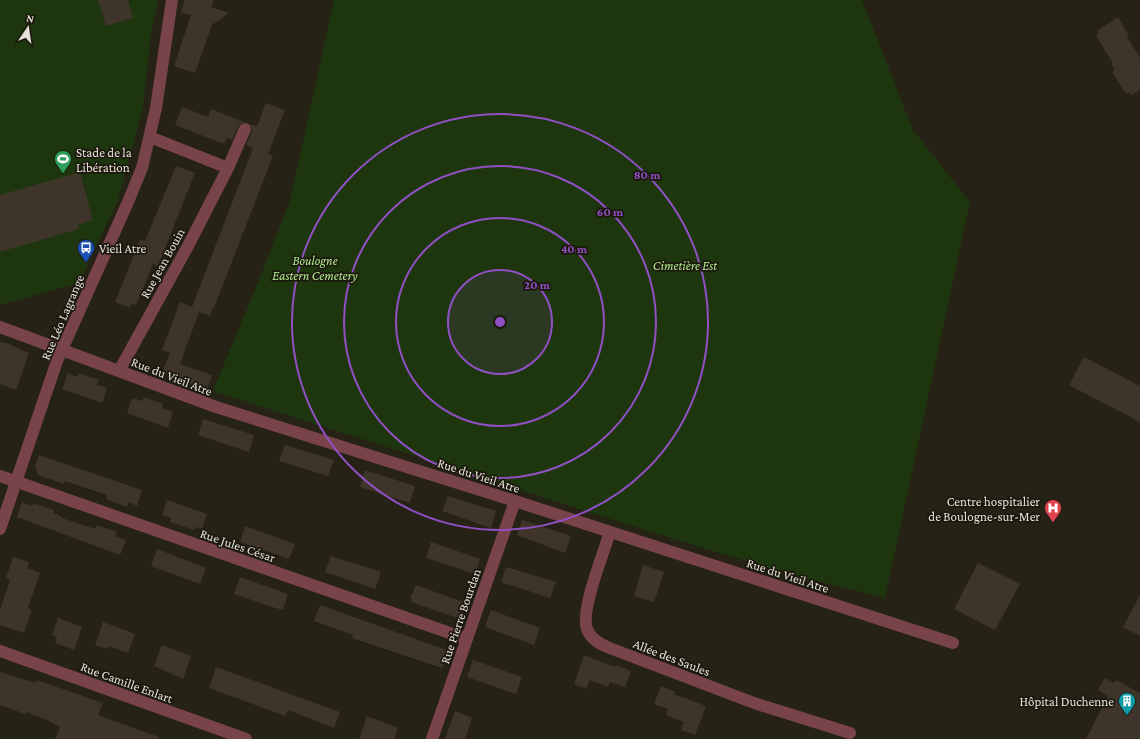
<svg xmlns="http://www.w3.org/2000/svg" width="1140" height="739" font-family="'Crimson Pro',serif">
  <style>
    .green { fill: #1d360d }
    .building { fill: #3e342a }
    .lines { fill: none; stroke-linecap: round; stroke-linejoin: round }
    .street { stroke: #79434a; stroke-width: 12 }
    .ring { fill: none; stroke: #9050c4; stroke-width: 2 }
    .labels { text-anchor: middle; stroke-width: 3.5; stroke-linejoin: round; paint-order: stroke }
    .poi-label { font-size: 13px; fill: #e5e2da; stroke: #1c180d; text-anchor: start }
    .park-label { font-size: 13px; font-style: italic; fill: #aeeb8e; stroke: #1c180d }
    .street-label { font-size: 13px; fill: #e5e2da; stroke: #1c180d }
    .centre { fill: #9050c4; stroke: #1c180d; stroke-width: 2 }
    .ring-label { font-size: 12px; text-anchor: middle; font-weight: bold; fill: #9050c4; stroke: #1c180d; stroke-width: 3.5; stroke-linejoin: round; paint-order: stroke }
  </style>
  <rect width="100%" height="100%" fill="#262216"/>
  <!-- green -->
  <path class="green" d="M0 0H158L151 35 143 106 133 147 118 200 79 283 0 305Z
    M334 0H862L913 130 970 202 885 598 782 572 645 530 213 391 254 292 290 201Z"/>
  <!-- building -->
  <path class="building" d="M98 0H128L133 18 106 26Z
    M185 0H214L211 7 229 13 212 25 195 73 174 66 191 15 181 12Z
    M1118 17 1129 36 1127 37 1140 57V90L1131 95 1129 92 1126 94 1112 72 1115 70 1111 64 1113 63 1096 36 1099 34 1097 31Z
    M266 103 285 110 268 154 273 156 214 308H213L210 316 199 312 180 364 212 375 207 390 162 373 170 353 162 350 180 302 192 307 253 148 246 145 252 132V128L250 124 257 126Z
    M182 107 208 117 211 109 244 122 238 126 232 140 227 138 224 144 175 125Z
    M176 166 195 173 158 266 153 264 136 305 131 303 130 308 115 302 140 240 145 241Z
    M80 172 93 220 78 225 79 229 0 252V195Z
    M0 342 9 344 29 353 16 390 0 384Z
    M1084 357 1140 386V422L1069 385Z
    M68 373 77 377 79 373 99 380 97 385 107 388 102 403 62 389Z
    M144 397 163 404 162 408 173 412 168 428 127 413 132 398 142 401Z
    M203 419 254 435 249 452 198 435Z
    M285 445 334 460 328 476 279 461Z
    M39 455 142 490 137 506 128 502 127 507 106 499 107 495 65 481 64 484 38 475 35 467Z
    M365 470 415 486 410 503 360 487Z
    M448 496 496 511 491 528 442 511Z
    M167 500 207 514 202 529 195 527 194 530 170 522 171 518 162 515Z
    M22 502 32 506 33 503 54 510 53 513 63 517 62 518 95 529 97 525 117 532 115 536 126 540 120 555 17 517Z
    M522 520 571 536 565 553 517 535Z
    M245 526 295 544 289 559 240 542Z
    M431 542 480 559 475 574 426 558Z
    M157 549 206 568 200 584 151 566Z
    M331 556 381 572 375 589 325 572Z
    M13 557 29 562 27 568 40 573 28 608 32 610 24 633 0 625V610L10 580 6 578Z
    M978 563 1020 584 995 630 954 609Z
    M643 565 664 572 654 602 634 596Z
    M506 567 556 582 550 598 501 582Z
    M240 577 288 594 283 610 272 607 234 594Z
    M416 585 466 603 460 619 411 602 412 599 410 598Z
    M1140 595V636L1123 627Z
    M320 605 449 651 442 668 352 638 353 635 314 621Z
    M491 610 540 628 534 645 485 627Z
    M58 618 82 627 74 650 55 643 57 637 52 635Z
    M103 622 135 634 128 653 109 646 107 649 95 645Z
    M162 645 191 656 183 679 154 666Z
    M584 655 615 667 616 665 631 671 625 687 610 682 608 687 590 680 586 689 574 684Z
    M473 660 522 677 516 694 467 677Z
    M216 667 340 712 334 728 288 710 285 716 209 688Z
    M0 672 36 683 37 680 103 703 98 715 159 737V739H55L60 727 50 722V721L26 712 25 714 0 705Z
    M1105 678 1114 683 1116 680 1140 693V739H1086L1108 696 1098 690Z
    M661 686 675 692 674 694 706 706 695 735 681 730 684 722 666 715 668 709 654 704Z
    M455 711 472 718 465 739H445Z
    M367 716 398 728 394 739H359Z"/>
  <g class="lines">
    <!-- street -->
    <path class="street" d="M228 168 245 129
      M0 327 216 407 515 501 953 643
      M119 371 188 246 228 168 150 137
      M0 476 467 639
      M0 529 57 361 128 202 142 168 156 108 172 0
      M610 532C604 552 580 611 587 629 590 638 598 643 607 647L754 703 850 733
      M0 651 246 739
      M432 739 515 501"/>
  </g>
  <!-- distance rings -->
  <circle cx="500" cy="322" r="52" fill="#9050c4" fill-opacity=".12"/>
  <g class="ring">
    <circle cx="500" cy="322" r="52"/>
    <circle cx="500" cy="322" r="104"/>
    <circle cx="500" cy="322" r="156"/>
    <circle cx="500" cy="322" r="208"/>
  </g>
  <!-- icons -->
  <defs>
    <symbol id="stadium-pin" viewBox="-11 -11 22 30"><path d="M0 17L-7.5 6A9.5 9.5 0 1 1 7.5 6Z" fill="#2e9e5b" stroke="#1c180d"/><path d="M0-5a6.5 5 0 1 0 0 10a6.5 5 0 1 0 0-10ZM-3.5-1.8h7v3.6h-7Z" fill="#fff"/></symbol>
    <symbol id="bus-pin" viewBox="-11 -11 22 30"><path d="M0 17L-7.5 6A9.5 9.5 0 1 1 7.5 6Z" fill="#1a4fb4" stroke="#1c180d"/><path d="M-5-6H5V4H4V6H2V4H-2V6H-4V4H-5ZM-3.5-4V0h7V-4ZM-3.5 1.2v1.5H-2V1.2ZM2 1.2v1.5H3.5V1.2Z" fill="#fff"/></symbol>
    <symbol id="hospital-pin" viewBox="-11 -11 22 30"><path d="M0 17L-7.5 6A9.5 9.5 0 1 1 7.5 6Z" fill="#e0444e" stroke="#1c180d"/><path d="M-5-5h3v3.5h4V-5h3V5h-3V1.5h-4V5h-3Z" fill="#fff"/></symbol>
    <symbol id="building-pin" viewBox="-11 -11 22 30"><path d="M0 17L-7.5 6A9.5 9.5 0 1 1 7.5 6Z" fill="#0f9aa8" stroke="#1c180d"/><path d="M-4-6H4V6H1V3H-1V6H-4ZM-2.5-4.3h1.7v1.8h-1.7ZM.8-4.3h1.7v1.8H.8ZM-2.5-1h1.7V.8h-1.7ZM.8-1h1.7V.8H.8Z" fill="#fff"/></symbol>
  </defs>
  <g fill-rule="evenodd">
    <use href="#stadium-pin" x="53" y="149" width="20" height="27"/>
    <use href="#bus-pin" x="76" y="238" width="20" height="27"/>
    <use href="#hospital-pin" x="1043" y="498" width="20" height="27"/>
    <use href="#building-pin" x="1117" y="691" width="20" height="27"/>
  </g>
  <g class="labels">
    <!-- poi labels -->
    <g class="poi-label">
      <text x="76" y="157">Stade de la<tspan x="76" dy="15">Libération</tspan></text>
      <text x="99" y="253">Vieil Atre</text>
      <text x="1040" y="506" text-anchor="end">Centre hospitalier<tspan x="1040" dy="15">de Boulogne-sur-Mer</tspan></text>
      <text x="1114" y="706" text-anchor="end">Hôpital Duchenne</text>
    </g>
    <!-- park labels -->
    <g class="park-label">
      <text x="315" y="265">Boulogne<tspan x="315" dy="15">Eastern Cemetery</tspan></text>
      <text x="685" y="270">Cimetière Est</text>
    </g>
    <!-- street labels -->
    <g class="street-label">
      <text transform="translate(162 263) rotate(-61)" y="5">Rue Jean Bouin</text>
      <text transform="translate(62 317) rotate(-67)" y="5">Rue Léo Lagrange</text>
      <text transform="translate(172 376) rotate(21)" y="5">Rue du Vieil Atre</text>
      <text transform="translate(479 475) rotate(18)" y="5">Rue du Vieil Atre</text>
      <text transform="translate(238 545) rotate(19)" y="5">Rue Jules César</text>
      <text transform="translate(788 575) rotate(18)" y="5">Rue du Vieil Atre</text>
      <text transform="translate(460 616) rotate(-71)" y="5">Rue Pierre Bourdan</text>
      <text transform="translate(672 657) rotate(21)" y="5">Allée des Saules</text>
      <text transform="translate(127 682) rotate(20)" y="5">Rue Camille Enlart</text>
    </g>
  </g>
  <circle cx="500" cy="322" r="6" class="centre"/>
  <g class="ring-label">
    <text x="647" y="179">80 m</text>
    <text x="610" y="216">60 m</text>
    <text x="574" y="253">40 m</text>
    <text x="537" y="289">20 m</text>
  </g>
  <!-- north arrow -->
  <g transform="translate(28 28) rotate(13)" stroke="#1c180d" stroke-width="3" paint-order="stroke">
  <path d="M0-3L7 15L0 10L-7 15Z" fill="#e5e2da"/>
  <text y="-6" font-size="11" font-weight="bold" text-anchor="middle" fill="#e5e2da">N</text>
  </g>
</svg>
